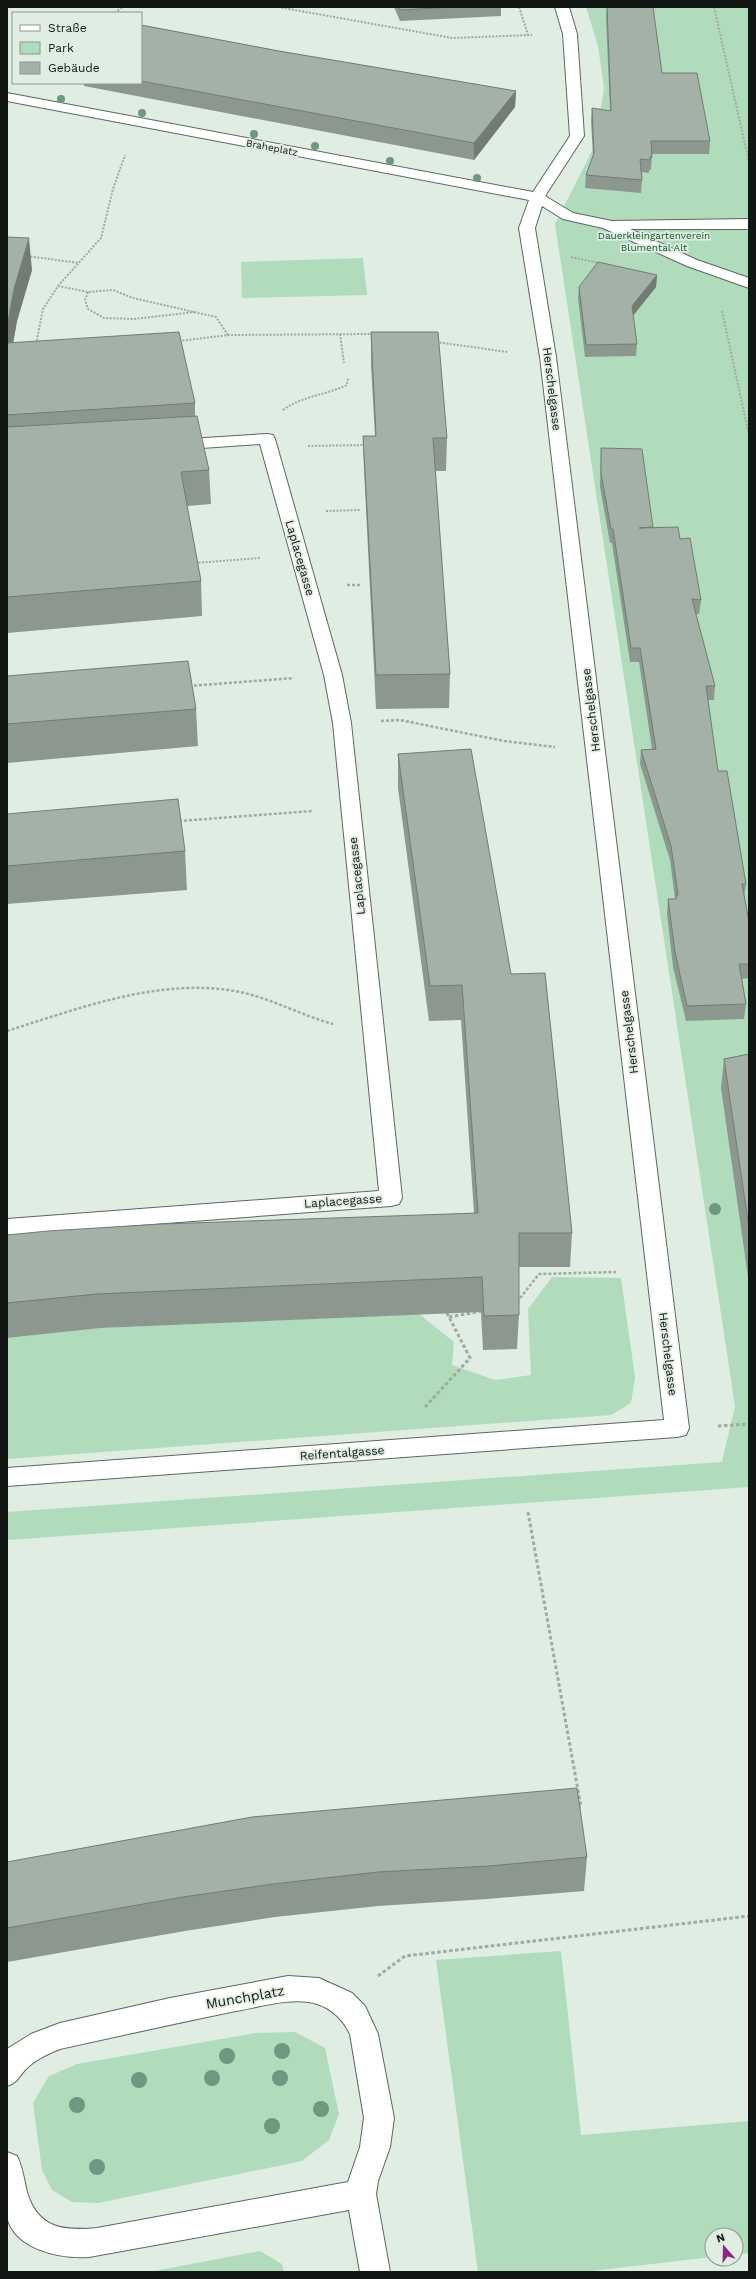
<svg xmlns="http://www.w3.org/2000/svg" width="756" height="2279" font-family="'Work Sans',sans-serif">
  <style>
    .green { fill: #b1dcbc }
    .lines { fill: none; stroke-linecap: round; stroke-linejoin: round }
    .minor-casing { stroke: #5b685e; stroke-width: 2 }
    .path-far2 { stroke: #9faaa1; stroke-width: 2; stroke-dasharray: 2 1.5; stroke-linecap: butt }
    .path-far1 { stroke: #9faaa1; stroke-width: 2.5; stroke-dasharray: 3 2; stroke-linecap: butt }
    .path { stroke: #9faaa1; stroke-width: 3; stroke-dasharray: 3.5 2.5; stroke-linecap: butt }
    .minor { fill: #fff; fill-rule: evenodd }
    .tree { fill: #6c997f }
    .wall { fill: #8c988f }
    .shaded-wall { fill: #727c74 }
    .building { fill: #a3b1a6; stroke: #727c74 }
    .labels { text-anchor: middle; stroke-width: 3.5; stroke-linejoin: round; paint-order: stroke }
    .far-street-label { font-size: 10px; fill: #121713; stroke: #dfede2 }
    .far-park-label { font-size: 10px; fill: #0e552e; stroke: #dfede2 }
    .street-label { font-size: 12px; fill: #121713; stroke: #dfede2 }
    .near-street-label { font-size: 14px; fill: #121713; stroke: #dfede2 }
  </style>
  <rect width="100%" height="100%" fill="#dfede2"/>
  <!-- green -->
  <path class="green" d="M586 7H749V1487L7 1540V1512L722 1462 735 1406 555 224 595 145 604 88 598 46Z
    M363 258 367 295 242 298 241 262Z
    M552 1277 621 1278 635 1377 631 1403 611 1415 7 1459V1338L101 1328 419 1314 454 1342 452 1365 495 1380 531 1375 528 1309Z
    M561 1951 581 2135 749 2121V2253L736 2255V2235H712V2257L583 2272H478L436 1960Z
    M295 2032 325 2048 339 2114 329 2140 302 2161 98 2203 72 2202 52 2190 42 2170 33 2103 49 2076 77 2064 256 2033Z
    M260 2251 282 2264 284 2272H149Z"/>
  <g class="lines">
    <defs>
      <path id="minor" d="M555 7H569L577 34 584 136 545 196 573 213 612 221 749 219V229H630L697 260 749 278V288L687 266 603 228 563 219 542 206 535 228 556 357 689 1428 686 1435 677 1437 7 1486V1468L664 1420 540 357 519 228 529 200 7 101V93L533 192 570 136 563 34Z
        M267 434 273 435 275 439 342 675 351 723 402 1198 399 1204 391 1206 7 1235V1219L379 1191 333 723 324 675 260 444 173 450 167 449 165 445 167 441 173 440Z
        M288 1976 319 1978 352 1993 365 2006 378 2034 394 2118 390 2147 378 2181 376 2194 390 2272H360L349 2210 89 2257C61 2259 15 2250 7 2217 4 2203 7 2168 7 2152L17 2156C23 2168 24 2180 27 2192 38 2229 64 2231 97 2228L348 2182 360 2147 364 2118 350 2034C343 2020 333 2009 317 2004 295 1996 259 2007 236 2011 177 2023 119 2036 60 2049 49 2053 33 2061 25 2070 18 2078 18 2082 7 2086V2049L31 2034 60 2023 170 1998Z"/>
    </defs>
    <!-- minor casing -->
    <use href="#minor" class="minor-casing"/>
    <!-- path-far2 -->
    <path class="path-far2" d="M278 7 452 38 532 35
      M519 7 528 35
      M714 7 749 162
      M115 13 122 7
      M27 256 79 263
      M571 257 599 263
      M58 286 88 292 113 290 133 298 216 317 228 335
      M88 292 85 300 88 309 104 318 134 319 195 312
      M722 311 749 435
      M340 334 344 363
      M179 341 229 335 373 334
      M436 342 508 352
      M36 344 43 309 58 286 101 238 113 189 125 155
      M283 410C302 396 326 395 347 385L348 378
      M308 446 367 445
      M326 511 360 510
      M195 563 260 558"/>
    <!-- path-far1 -->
    <path class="path-far1" d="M347 585H361
      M189 686 294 678
      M381 721 400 720 504 741 555 747
      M179 821 312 811
      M7 1031C80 1008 158 978 235 991 269 997 300 1015 333 1024
      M517 1302 539 1274 616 1272"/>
    <!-- path -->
    <path class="path" d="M449 1317 482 1311
      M425 1407 470 1358 446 1311
      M718 1426 749 1424
      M528 1512 581 1807H578
      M378 1976 405 1956 749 1916"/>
    <!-- minor -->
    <use href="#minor" class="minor"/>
  </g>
  <!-- trees -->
  <g class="tree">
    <circle cx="61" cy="99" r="4"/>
    <circle cx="142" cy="113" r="4"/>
    <circle cx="254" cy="134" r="4"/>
    <circle cx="315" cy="146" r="4"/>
    <circle cx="390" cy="161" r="4"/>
    <circle cx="477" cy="178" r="4"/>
    <circle cx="715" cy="1209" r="6"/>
    <circle cx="282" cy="2051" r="8"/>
    <circle cx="227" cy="2056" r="8"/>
    <circle cx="212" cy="2078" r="8"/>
    <circle cx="280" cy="2078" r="8"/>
    <circle cx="139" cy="2080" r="8"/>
    <circle cx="77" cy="2105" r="8"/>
    <circle cx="321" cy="2109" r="8"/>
    <circle cx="272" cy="2126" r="8"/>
    <circle cx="97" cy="2167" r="8"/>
  </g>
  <!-- wall -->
  <path class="wall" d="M394 7H501V16L400 21Z
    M607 7 662 73 710 141 709 154H652L651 170H649V173L641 172 642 180 641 193 585 188 586 175 593 156 591 121 592 108 610 111 606 17Z
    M141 25 279 51 516 91 515 107 474 160 84 86V83H141Z
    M7 237 32 270 17 321 13 343 195 403V416L209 470 211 504 187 506 201 581 202 616 7 633Z
    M657 275 656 287 633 316 637 344 636 356 585 357 578 298 579 287Z
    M371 332 447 438 446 471H435L450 674 449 708 376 709 364 469 363 436H375L371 365Z
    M601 448 653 527 680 539 701 600 699 614H696L715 686 714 700H708L718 771 746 884 744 897 749 922V978L742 979 746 1004 744 1019 686 1021 673 967 667 914 668 899H675V898L670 860 640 764 641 750 652 749 639 662H630L612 543H610L600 487Z
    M7 676 196 709 198 746 7 763Z
    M398 754 572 1233 570 1267H519V1315L517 1349 483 1350 481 1312 101 1328 7 1338V1235L474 1213 461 1020 429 1021 398 788Z
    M7 814 185 851 187 890 7 904Z
    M749 1054V1284L721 1088 724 1059Z
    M587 1857 584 1891 487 1899 378 1906 275 1917 185 1931 7 1962V1862Z"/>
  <!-- shaded-wall -->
  <path class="shaded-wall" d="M516 91 515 107 474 160V143Z
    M29 238 32 270 17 321 9 366 7 346V327L14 289Z
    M657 275 656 287 631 318 632 306Z"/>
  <!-- building -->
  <path class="building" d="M399 7H455L400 10Z
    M607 7H653L662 73H697L710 141H651L652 157H650V160L640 159 642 180 586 175 594 153 592 108 611 111Z
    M141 25 279 51 516 91 474 143 141 81Z
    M7 237 29 238 14 289 7 327Z
    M598 262 657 275 632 306 637 344 586 345 579 287Z
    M179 332 195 403 7 415V343Z
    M371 332H438L447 438H433L450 674 376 675 363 436H376Z
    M197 416 209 470 181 472 201 581 7 597V427Z
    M601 448 642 449 653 527 639 528 678 527 680 539 690 538 701 600 692 599 715 686H706L718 771H727L746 884H742L749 922V964H739L746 1004 687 1006 675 952 668 899H676V895H678L671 846 641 750 656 749 640 648H631L613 529H611L601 473Z
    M188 661 196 709 7 724V676Z
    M471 749 511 974 545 973 572 1233H519V1315L484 1316 482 1277 97 1294 7 1303V1235L48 1231 162 1224 478 1213 462 985 430 986 398 754Z
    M178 799 185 851 7 866V814Z
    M749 1054V1228L724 1059Z
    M577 1788 587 1857 489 1866 378 1872 273 1884 183 1897 7 1928V1862L252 1817Z"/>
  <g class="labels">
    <!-- far-street labels -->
    <g class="far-street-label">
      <text transform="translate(272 147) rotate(11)" y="4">Braheplatz</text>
    </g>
    <!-- far-park labels -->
    <g class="far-park-label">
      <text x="654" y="239">Dauerkleingartenverein<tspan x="654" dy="12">Blumental Alt</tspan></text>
    </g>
    <!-- street labels -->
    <g class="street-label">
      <text transform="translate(552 389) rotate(83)" y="4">Herschelgasse</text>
      <text transform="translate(300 558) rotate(74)" y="4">Laplacegasse</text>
      <text transform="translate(591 710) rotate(-97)" y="4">Herschelgasse</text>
      <text transform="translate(357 876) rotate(-96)" y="4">Laplacegasse</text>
      <text transform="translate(629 1032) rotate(-97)" y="4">Herschelgasse</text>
      <text transform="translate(343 1201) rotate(-4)" y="4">Laplacegasse</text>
      <text transform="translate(668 1354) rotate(83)" y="4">Herschelgasse</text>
      <text transform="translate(342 1453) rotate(-4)" y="4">Reifentalgasse</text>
    </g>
    <!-- near-street labels -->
    <g class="near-street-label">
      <text transform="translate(245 1997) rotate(-10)" y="5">Munchplatz</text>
    </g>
  </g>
  <!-- border -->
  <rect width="756" height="2279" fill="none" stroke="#121713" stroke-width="16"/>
  <!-- legend -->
  <rect x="12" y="12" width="130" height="72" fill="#dfede2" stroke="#8d978f"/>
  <rect x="20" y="25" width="20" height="6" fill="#ffffff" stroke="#8d978f"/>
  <text x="48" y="32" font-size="12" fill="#121713">Straße</text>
  <rect x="20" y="42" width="20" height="12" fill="#b1dcbc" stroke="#8d978f"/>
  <text x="48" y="52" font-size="12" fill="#121713">Park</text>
  <rect x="20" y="62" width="20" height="12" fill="#a3b1a6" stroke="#8d978f"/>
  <text x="48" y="72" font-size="12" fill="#121713">Gebäude</text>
  <!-- north arrow -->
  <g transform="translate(724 2247) rotate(340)"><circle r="19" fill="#dfede2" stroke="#8d978f"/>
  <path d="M0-3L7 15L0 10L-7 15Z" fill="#912384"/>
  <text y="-6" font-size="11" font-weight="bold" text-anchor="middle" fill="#121713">N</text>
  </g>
</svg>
